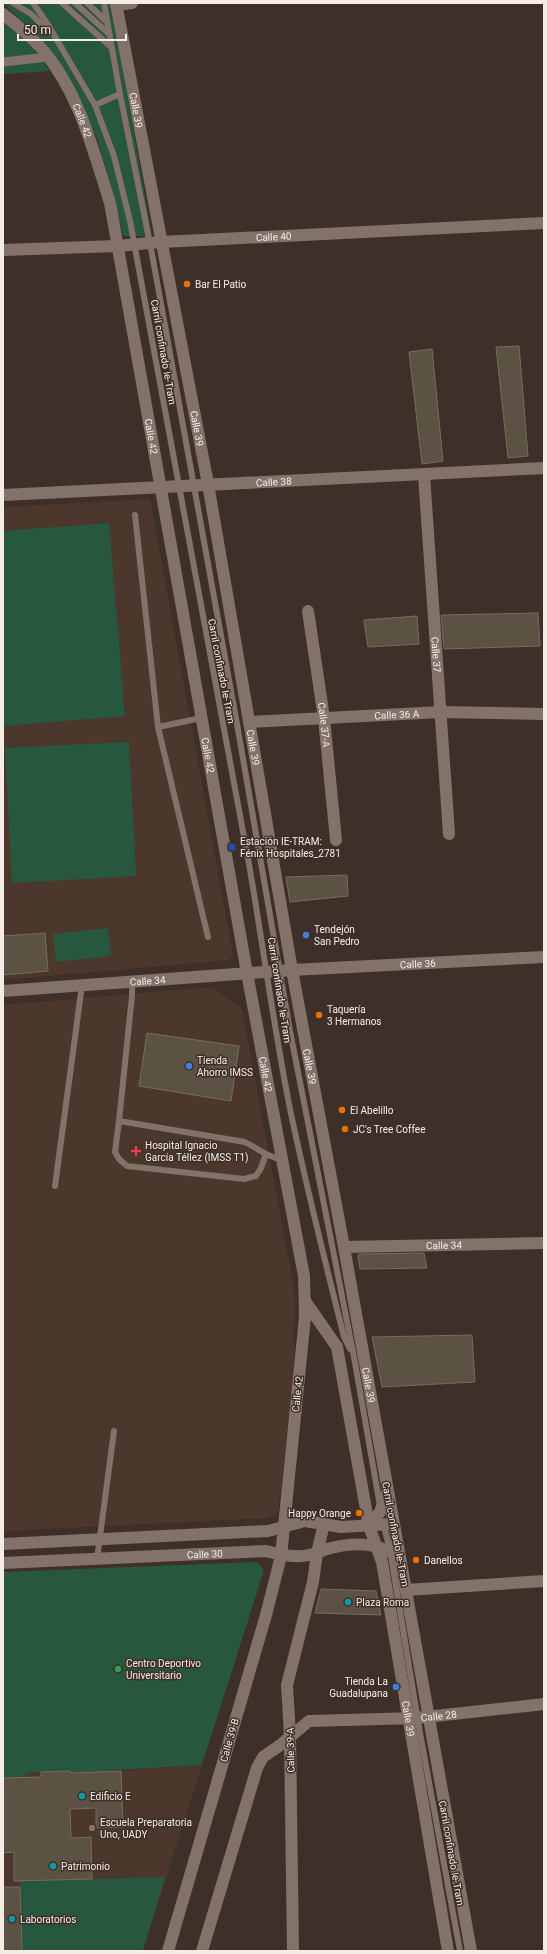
<svg xmlns="http://www.w3.org/2000/svg" width="547" height="1954" font-family="Roboto,sans-serif">
  <style>
    .built { fill: #4c372d }
    .green { fill: #28573f }
    .building { fill: #5c5244; stroke: #776c5e }
    .lines { fill: none; stroke-linecap: round; stroke-linejoin: round }
    .service { stroke: #83726a; stroke-width: 6 }
    .pedestrian { stroke: #83726a; stroke-width: 9 }
    .minor { stroke: #83726a; stroke-width: 12 }
    .tertiary { stroke: #83726a; stroke-width: 12 }
    .secondary { stroke: #83726a; stroke-width: 12 }
    .food-dot { fill: #e8710a; stroke: #3e3028; stroke-width: 1.5 }
    .transit-dot { fill: #1a4fb4; stroke: #3e3028; stroke-width: 1.5 }
    .shop-dot { fill: #3f7fe0; stroke: #3e3028; stroke-width: 1.5 }
    .health-dot { fill: #e0444e; stroke: #3e3028; stroke-width: 1.5 }
    .culture-dot { fill: #0f9aa8; stroke: #3e3028; stroke-width: 1.5 }
    .leisure-dot { fill: #2e9e5b; stroke: #3e3028; stroke-width: 1.5 }
    .education-dot { fill: #8d6e63; stroke: #3e3028; stroke-width: 1.5 }
    .labels { text-anchor: middle; stroke-width: 3; stroke-linejoin: round; paint-order: stroke }
    .street-label { font-size: 10px; fill: #f6ece7; stroke: #3e3028 }
    .poi-label { font-size: 10px; fill: #f6ece7; stroke: #3e3028; text-anchor: start }
  </style>
  <rect width="100%" height="100%" fill="#3e3028"/>
  <!-- built -->
  <path class="built" d="M150 499 233 954 229 960 3 980V507Z
    M212 987 242 1009 295 1294 294 1372 278 1512 267 1518 3 1531V1005Z
    M202 1765 143 1951H3V1779L26 1777 25 1773 121 1771Z"/>
  <!-- green -->
  <path class="green" d="M3 3H111L152 236H123L110 182 96 136 78 96 42 40Z
    M3 22C22 36 37 52 50 71L3 74Z
    M109 523 125 716 4 726 3 531Z
    M129 742 136 876 12 883 5 748Z
    M108 928 111 956 56 962 53 934Z
    M257 1562 264 1570 202 1765 70 1773V1771L25 1773 26 1777 3 1778V1572Z
    M165 1877 143 1951H22L20 1881Z"/>
  <!-- building -->
  <path class="building" d="M519 346 528 456 508 458 496 347Z
    M432 349 443 461 422 464 409 352Z
    M538 613 540 646 444 649 441 615Z
    M417 616 419 644 368 647 364 620Z
    M347 875 348 896 290 902 286 877Z
    M45 933 48 971 3 975V936Z
    M147 1033 239 1046 231 1101 139 1086Z
    M424 1253 427 1268 360 1269 358 1256 359 1254Z
    M472 1335 475 1382 382 1387 372 1337Z
    M321 1589 376 1591 381 1615 315 1613Z
    M70 1771V1773L121 1771 123 1827 96 1828V1808L70 1809 71 1838 91 1837 92 1879 14 1881V1852L3 1853V1778L41 1777V1772Z
    M3 1887H20L22 1951H3Z"/>
  <g class="lines">
    <!-- service -->
    <path class="service" d="M13 3 31 14 50 33
      M33 3 47 23 95 105 114 156 130 221 249 864C263 946 274 1028 290 1109 306 1186 325 1261 344 1337L350 1349
      M62 3 111 47
      M75 3 109 34
      M87 3 107 22
      M104 3 120 94 152 254 237 724 290 1031 354 1357 380 1506
      M95 105 120 94
      M135 515 158 727 208 937
      M158 727 201 718
      M132 982V996L119 1121 245 1142 266 1154 283 1161
      M119 1121 115 1152 119 1159 127 1166 244 1179 256 1176 261 1168 266 1154
      M55 1186 82 985
      M383 1523 390 1550 420 1733 460 1951
      M97 1559 114 1431"/>
    <!-- pedestrian -->
    <path class="pedestrian" d="M3 62 48 57"/>
    <!-- minor -->
    <g class="minor">
      <path d="M116 5 132 3"/>
      <path id="s1" d="M3 14C17 25 30 36 42 49 79 92 93 150 110 203L247 973 304 1276 305 1317 281 1556 266 1615 168 1951"/>
      <path id="s2" d="M3 250 117 246 161 242 544 223"/>
      <path id="s3" d="M424 475 449 834"/>
      <path id="s4" d="M3 495 544 468"/>
      <path id="s5" d="M308 611 324 718 336 840"/>
      <path id="s6" d="M249 722 441 712 544 714"/>
      <path id="s7" d="M3 991 292 970"/>
      <path id="s8" d="M344 1247 544 1243"/>
      <path id="s9" d="M305 1301 337 1347 369 1526 382 1562 448 1951"/>
      <path d="M369 1526 380 1512 387 1493"/>
      <path d="M3 1544 268 1531 305 1521 341 1527 393 1524"/>
      <path id="s10" d="M3 1563 266 1551C280 1555 295 1558 309 1555 315 1554 321 1551 327 1549 353 1542 379 1541 400 1559"/>
      <path d="M406 1590 544 1581"/>
      <path id="s11" d="M202 1951 257 1768 263 1757 279 1746 309 1721 417 1718 544 1704"/>
      <path d="M293 1951 290 1736 287 1685 313 1582 317 1553 324 1524"/>
    </g>
    <!-- tertiary -->
    <path class="tertiary" id="s12" d="M292 970 544 957"/>
    <!-- secondary -->
    <path class="secondary" id="s13" d="M116 3 208 484 292 970 344 1247 471 1951"/>
  </g>
  <!-- markers -->
  <g class="food-dot">
    <circle cx="187" cy="284" r="4"/>
    <circle cx="319" cy="1015" r="4"/>
    <circle cx="342" cy="1110" r="4"/>
    <circle cx="345" cy="1129" r="4"/>
    <circle cx="359" cy="1513" r="4"/>
    <circle cx="416" cy="1560" r="4"/>
  </g>
  <rect class="transit-dot" x="228" y="843" width="8" height="8" rx="2"/>
  <g class="shop-dot">
    <circle cx="306" cy="935" r="4"/>
    <circle cx="189" cy="1066" r="4"/>
    <circle cx="396" cy="1687" r="4"/>
  </g>
  <path class="health-dot" d="M134 1145h4v4h4v4h-4v4h-4v-4h-4v-4h4z"/>
  <g class="culture-dot">
    <circle cx="348" cy="1602" r="4"/>
    <circle cx="82" cy="1796" r="4"/>
    <circle cx="53" cy="1866" r="4"/>
    <circle cx="12" cy="1919" r="4"/>
  </g>
  <circle class="leisure-dot" cx="118" cy="1669" r="4"/>
  <circle class="education-dot" cx="92" cy="1828" r="4"/>
  <g class="labels">
    <!-- street labels -->
    <g class="street-label">
      <text dy="4" stroke="none"><textPath href="#s13" startOffset="109">Calle 39</textPath></text>
      <text dy="4" stroke="none"><textPath href="#s1" startOffset="135">Calle 42</textPath></text>
      <text dy="4" stroke="none"><textPath href="#s2" startOffset="271">Calle 40</textPath></text>
      <text transform="translate(164 352) rotate(80)" y="4">Carril confinado Ie-Tram</text>
      <text dy="4" stroke="none"><textPath href="#s13" startOffset="433">Calle 39</textPath></text>
      <text dy="4" stroke="none"><textPath href="#s1" startOffset="459">Calle 42</textPath></text>
      <text dy="4" stroke="none"><textPath href="#s4" startOffset="271">Calle 38</textPath></text>
      <text dy="4" stroke="none"><textPath href="#s3" startOffset="180">Calle 37</textPath></text>
      <text transform="translate(222 671) rotate(79)" y="4">Carril confinado Ie-Tram</text>
      <text dy="4" stroke="none"><textPath href="#s6" startOffset="148">Calle 36 A</textPath></text>
      <text dy="4" stroke="none"><textPath href="#s5" startOffset="115">Calle 37-A</textPath></text>
      <text dy="4" stroke="none"><textPath href="#s13" startOffset="757">Calle 39</textPath></text>
      <text dy="4" stroke="none"><textPath href="#s1" startOffset="783">Calle 42</textPath></text>
      <text dy="4" stroke="none"><textPath href="#s12" startOffset="126">Calle 36</textPath></text>
      <text dy="4" stroke="none"><textPath href="#s7" startOffset="145">Calle 34</textPath></text>
      <text transform="translate(280 990) rotate(81)" y="4">Carril confinado Ie-Tram</text>
      <text dy="4" stroke="none"><textPath href="#s13" startOffset="1081">Calle 39</textPath></text>
      <text dy="4" stroke="none"><textPath href="#s1" startOffset="1107">Calle 42</textPath></text>
      <text dy="4" stroke="none"><textPath href="#s8" startOffset="100">Calle 34</textPath></text>
      <text dy="4" stroke="none"><textPath href="#s13" startOffset="1405">Calle 39</textPath></text>
      <text transform="translate(297 1394) rotate(-84)" y="4">Calle 42</text>
      <text transform="translate(396 1534) rotate(79)" y="4">Carril confinado Ie-Tram</text>
      <text dy="4" stroke="none"><textPath href="#s10" startOffset="202">Calle 30</textPath></text>
      <text dy="4" stroke="none"><textPath href="#s11" startOffset="392">Calle 28</textPath></text>
      <text dy="4" stroke="none"><textPath href="#s9" startOffset="435">Calle 39</textPath></text>
      <text transform="translate(229 1740) rotate(-74)" y="4">Calle 39-B</text>
      <text transform="translate(290 1750) rotate(-91)" y="4">Calle 39-A</text>
      <text transform="translate(452 1853) rotate(80)" y="4">Carril confinado Ie-Tram</text>
    </g>
    <!-- poi labels -->
    <g class="poi-label">
      <text x="195" y="288">Bar El Patio</text>
      <text x="240" y="845">Estación IE-TRAM:<tspan x="240" dy="12">Fénix Hospitales_2781</tspan></text>
      <text x="314" y="933">Tendejón<tspan x="314" dy="12">San Pedro</tspan></text>
      <text x="327" y="1013">Taquería<tspan x="327" dy="12">3 Hermanos</tspan></text>
      <text x="197" y="1064">Tienda<tspan x="197" dy="12">Ahorro IMSS</tspan></text>
      <text x="350" y="1114">El Abelillo</text>
      <text x="353" y="1133">JC's Tree Coffee</text>
      <text x="145" y="1149">Hospital Ignacio<tspan x="145" dy="12">García Téllez (IMSS T1)</tspan></text>
      <text x="351" y="1517" text-anchor="end">Happy Orange</text>
      <text x="424" y="1564">Danellos</text>
      <text x="356" y="1606">Plaza Roma</text>
      <text x="126" y="1667">Centro Deportivo<tspan x="126" dy="12">Universitario</tspan></text>
      <text x="388" y="1685" text-anchor="end">Tienda La<tspan x="388" dy="12">Guadalupana</tspan></text>
      <text x="90" y="1800">Edificio E</text>
      <text x="100" y="1826">Escuela Preparatoria<tspan x="100" dy="12">Uno, UADY</tspan></text>
      <text x="61" y="1870">Patrimonio</text>
      <text x="20" y="1923">Laboratorios</text>
    </g>
  </g>
  <!-- border -->
  <rect width="547" height="1954" fill="none" stroke="#f6ece7" stroke-width="8"/>
  <!-- scale -->
  <path d="M18 34v6h108v-6" fill="none" stroke="#f6ece7" stroke-width="2"/>
  <text x="24" y="34" font-size="12" fill="#f6ece7" stroke="#3e3028" stroke-width="3" paint-order="stroke">50 m</text>
</svg>
